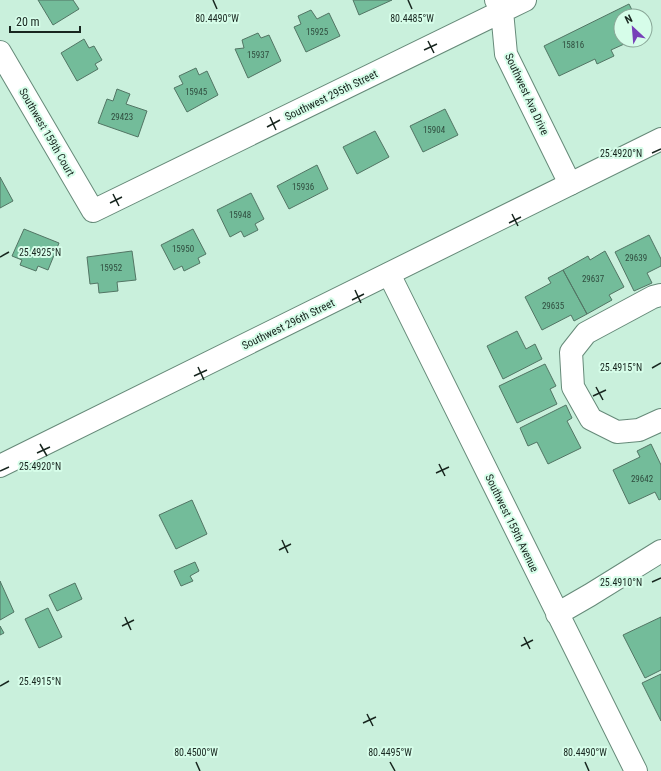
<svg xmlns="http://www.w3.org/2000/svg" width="661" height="771" font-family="'Roboto Condensed',sans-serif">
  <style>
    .building { fill: #73bc9a; stroke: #527564 }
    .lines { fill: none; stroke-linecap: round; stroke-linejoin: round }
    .minor-casing { stroke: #668a79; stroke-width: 24 }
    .tertiary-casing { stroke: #668a79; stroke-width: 24 }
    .minor { stroke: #fff; stroke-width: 22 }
    .tertiary { stroke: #fff; stroke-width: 22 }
    .ticks { fill: none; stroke: #18261f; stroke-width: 1.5 }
    .labels { text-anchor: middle; stroke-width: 4; stroke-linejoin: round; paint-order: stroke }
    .number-label { font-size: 9px; fill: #2f4c3e }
    .street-label { font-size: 11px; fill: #18261f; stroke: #d6fde9 }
    .ticks-label { font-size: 10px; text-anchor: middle; fill: #18261f; stroke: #d6fde9; stroke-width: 4; stroke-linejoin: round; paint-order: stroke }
  </style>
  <rect width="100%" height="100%" fill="#c9f0dc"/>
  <!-- building -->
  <path class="building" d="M38 0H73L79 9 53 25Z
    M353 0H392L359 15Z
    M629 4 635 16H621V40H633L611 50 614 56 597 64 595 59 559 76 544 46Z
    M311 10 317 19 329 13 340 36 306 52 294 27 301 24 298 16Z
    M258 33 261 38 269 35 281 61 248 78 235 49 244 48 242 40Z
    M84 39 89 48 94 46 102 60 95 64 98 69 77 81 61 53Z
    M196 68 199 75 207 71 218 95 187 112 174 88 183 84 179 76Z
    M117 89 130 94 126 104 147 111 138 137 98 123 107 99 113 101Z
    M445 109 458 135 423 152 410 126Z
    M375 131 389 157 357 174 343 147Z
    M317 165 328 189 289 209 277 186Z
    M0 177 13 201 0 208Z
    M251 193 264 219 255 224 258 230 244 237 241 231 230 237 217 210Z
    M24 229 59 243 48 270 38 266 36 271 20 265 22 260 12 256Z
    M193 229 206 254 198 258 200 263 184 271 182 266 174 270 161 245Z
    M649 235 661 259V266L647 273 652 283 634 291 615 252Z
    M132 251 136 280 117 282 118 291 99 293 98 283 90 284 87 257Z
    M605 251 624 287 609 295 612 300 587 314 563 270 588 256 590 260Z
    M563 270 587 314 574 321 571 315 542 330 525 297 551 283 548 278Z
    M517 331 526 349 535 344 542 359 503 379 487 346Z
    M545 364 556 386 550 389 557 404 517 423 499 386Z
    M566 405 572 418 567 421 581 448 548 464 537 442 528 446 520 428Z
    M651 444 661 465V499L659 500 655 492 629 504 613 470 640 457 637 451Z
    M192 500 207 534 176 549 159 515Z
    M195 562 199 571 190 576 193 581 181 586 174 571Z
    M0 581 14 612 0 620Z
    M75 583 82 599 57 611 49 595Z
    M48 608 62 637 39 648 25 619Z
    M661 617V670L645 678 623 635Z
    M0 626 4 633 0 635Z
    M661 674V721L642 683Z"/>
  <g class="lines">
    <defs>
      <path id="minor" d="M496 0 502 11 506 54 570 184
        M0 52 93 211 525 0
        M389 274 636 771
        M661 295 653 297 586 333 571 352 573 387 591 419 617 432 639 430 661 420
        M557 614 590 595 661 551"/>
      <path id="tertiary" d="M0 466 661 139"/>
    </defs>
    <!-- minor casing -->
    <use href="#minor" class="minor-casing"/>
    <!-- tertiary casing -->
    <use href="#tertiary" class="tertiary-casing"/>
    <!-- minor -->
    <use href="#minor" class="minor"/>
    <!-- tertiary -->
    <use href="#tertiary" class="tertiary"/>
  </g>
  <!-- ticks -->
  <path class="ticks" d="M213 0 217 9M408 0 412 9M428 41 434 53M424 50 437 44M270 117 276 130M267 127 280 120M652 153 661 149M113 194 119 206M110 203 122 197M512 214 518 226M509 223 521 217M0 257 9 252M355 290 361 303M352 300 364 294M198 367 204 380M652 368 661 363M194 376 207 370M596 387 603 400M593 396 606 390M40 444 47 456M37 453 50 447M439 464 445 476M0 471 9 467M436 473 449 467M282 540 288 553M279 550 291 544M652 582 661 578M125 617 131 630M122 626 134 620M524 637 530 649M521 646 533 640M0 686 9 681M367 714 373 726M363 723 376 717M196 762 200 771M390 762 395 771M585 762 589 771"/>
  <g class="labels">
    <!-- number labels -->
    <g class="number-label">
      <text x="317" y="35">15925</text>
      <text x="573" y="48">15816</text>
      <text x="258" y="58">15937</text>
      <text x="196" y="95">15945</text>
      <text x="122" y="120">29423</text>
      <text x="434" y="133">15904</text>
      <text x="303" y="190">15936</text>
      <text x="240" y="218">15948</text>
      <text x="183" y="252">15950</text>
      <text x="636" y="261">29639</text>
      <text x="111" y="271">15952</text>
      <text x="593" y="282">29637</text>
      <text x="553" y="309">29635</text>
      <text x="642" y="482">29642</text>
    </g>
    <!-- street labels -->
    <g class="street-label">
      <text transform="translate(527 94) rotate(65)" y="4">Southwest Ava Drive</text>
      <text transform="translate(331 95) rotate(-26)" y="4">Southwest 295th Street</text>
      <text transform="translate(47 132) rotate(60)" y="4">Southwest 159th Court</text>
      <text transform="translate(288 324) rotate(-26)" y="4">Southwest 296th Street</text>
      <text transform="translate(512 523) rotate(64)" y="4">Southwest 159th Avenue</text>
    </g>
  </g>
  <g class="ticks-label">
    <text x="217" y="22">80.4490°W</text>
    <text x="412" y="22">80.4485°W</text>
    <text x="621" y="157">25.4920°N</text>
    <text x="40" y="256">25.4925°N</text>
    <text x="621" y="371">25.4915°N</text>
    <text x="40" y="470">25.4920°N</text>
    <text x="621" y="586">25.4910°N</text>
    <text x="40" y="685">25.4915°N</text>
    <text x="196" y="756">80.4500°W</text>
    <text x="390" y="756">80.4495°W</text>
    <text x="585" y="756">80.4490°W</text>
  </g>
  <!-- north arrow -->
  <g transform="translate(633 28) rotate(334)"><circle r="19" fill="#d6fde9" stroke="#8aa798"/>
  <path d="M0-3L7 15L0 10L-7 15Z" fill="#7641b8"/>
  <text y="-6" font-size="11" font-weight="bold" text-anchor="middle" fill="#18261f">N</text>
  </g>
  <!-- scale -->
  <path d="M10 26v6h70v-6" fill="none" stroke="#18261f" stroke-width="2"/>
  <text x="16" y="26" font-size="12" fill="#18261f" stroke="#d6fde9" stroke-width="3" paint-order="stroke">20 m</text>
</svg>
